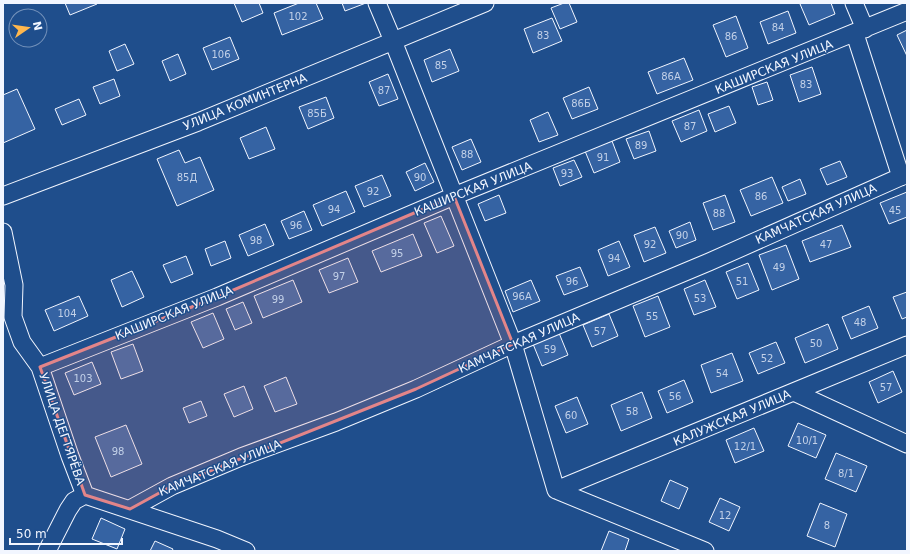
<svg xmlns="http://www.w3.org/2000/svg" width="910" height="554" font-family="'DejaVu Sans',sans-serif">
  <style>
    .building { fill: #3563a3; stroke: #f2f6ff }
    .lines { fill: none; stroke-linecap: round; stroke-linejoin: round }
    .minor-casing { stroke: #f2f6ff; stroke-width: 19 }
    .minor { stroke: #1f4e8c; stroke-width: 17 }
    .marked { fill: #e38589; fill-opacity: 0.2; stroke: #e38589; stroke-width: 3; stroke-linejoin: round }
    .labels { text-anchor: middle; stroke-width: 3; stroke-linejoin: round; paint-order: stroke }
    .number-label { font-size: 10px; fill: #c3d1e8 }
    .street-label { font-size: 12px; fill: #f2f6ff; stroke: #1f4e8c }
  </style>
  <rect width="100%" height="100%" fill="#1f4e8c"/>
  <!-- building -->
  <path class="building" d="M65 3H97V4L70 15Z
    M234 3H259L263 13 242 22Z
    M299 3H316L323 19 282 35 274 13Z
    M342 3H366L345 11Z
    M564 3H569L577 22 560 29 551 8Z
    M802 3H831L835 14 809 25 800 4Z
    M788 11 796 33 768 44 760 22Z
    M736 16 748 48 726 57 713 25Z
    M552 18 562 41 533 53 524 29Z
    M907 30V56L897 35Z
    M230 37 239 59 212 70 203 48Z
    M125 44 134 64 117 71 109 51Z
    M450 49 459 71 432 82 424 60Z
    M178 54 186 74 170 81 162 61Z
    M684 58 693 80 657 94 648 72Z
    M812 67 821 94 799 102 790 75Z
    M388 74 398 99 379 106 369 82Z
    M114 79 120 96 100 104 93 87Z
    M767 82 773 100 758 105 752 87Z
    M589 87 598 109 572 119 563 98Z
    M17 89 35 129 3 143V95Z
    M326 97 334 118 308 129 299 107Z
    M79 99 86 115 62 125 55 109Z
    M729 106 736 123 715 132 708 114Z
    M699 110 707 131 681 142 672 121Z
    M548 112 558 135 539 142 530 120Z
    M266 127 275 149 249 159 240 138Z
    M649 131 656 151 634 159 626 139Z
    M471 139 481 162 462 170 452 147Z
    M612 141 620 162 594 173 585 151Z
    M179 150 185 163 200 157 214 190 177 206 157 159Z
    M574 160 582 177 560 186 553 168Z
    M840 161 847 177 827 185 820 169Z
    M425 163 434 182 415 191 406 172Z
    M382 175 391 196 364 207 355 186Z
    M772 177 783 203 751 216 740 190Z
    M800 179 806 194 788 201 782 187Z
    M346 191 355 212 322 226 313 205Z
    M907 192V217L889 224 880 203Z
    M499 195 506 213 485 221 478 204Z
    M725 195 735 222 713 230 703 203Z
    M304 211 312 230 289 239 281 221Z
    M441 216 454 246 437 253 424 223Z
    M690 222 696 240 676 248 669 231Z
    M265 224 274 245 248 256 239 235Z
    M842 225 851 247 810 262 802 241Z
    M655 227 666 253 644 262 634 235Z
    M413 234 422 256 381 272 372 251Z
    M225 241 231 258 211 266 205 249Z
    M619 241 630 267 608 276 598 250Z
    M786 245 799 279 772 290 759 255Z
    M186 256 193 274 171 283 163 265Z
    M348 258 358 282 329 293 319 270Z
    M748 263 759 290 737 299 726 272Z
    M580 267 588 286 564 295 556 276Z
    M132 271 144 297 122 307 111 280Z
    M293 280 302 302 263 318 254 296Z
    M531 280 540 301 513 312 505 291Z
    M705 280 716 307 694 315 684 289Z
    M907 292V317L902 319 893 297Z
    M79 296 88 316 54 331 45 310Z
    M658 296 670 327 645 337 633 306Z
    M243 302 252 323 235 330 226 309Z
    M869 306 878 328 851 339 842 317Z
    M213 313 224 339 203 348 191 322Z
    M609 314 618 336 592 347 583 325Z
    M828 324 838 349 805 363 795 338Z
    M559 333 568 355 542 366 533 344Z
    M776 342 785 363 758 374 749 353Z
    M133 344 143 371 121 379 111 352Z
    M732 353 743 381 711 393 701 365Z
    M92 362 101 384 74 395 65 373Z
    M893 371 902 392 878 403 869 382Z
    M286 377 297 404 275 412 264 386Z
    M684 380 693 402 667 413 658 391Z
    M244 386 253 409 234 417 224 394Z
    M642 392 652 418 621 431 611 405Z
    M577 397 588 424 566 433 555 406Z
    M201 401 207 416 189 423 183 408Z
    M798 423 826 435 816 458 788 446Z
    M126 425 142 464 111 477 95 437Z
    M754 428 764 451 735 463 726 440Z
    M836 453 867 466 856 492 825 479Z
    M670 480 688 488 679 509 661 501Z
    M720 498 740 507 729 531 709 522Z
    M820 503 847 514 835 547 807 536Z
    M101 518 125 529 117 549 92 539Z
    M609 531 629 539 625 551H601Z
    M155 541 173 549 172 551H150Z"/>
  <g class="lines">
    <defs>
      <path id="minor" d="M377 3 393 41 513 344 556 490
        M854 3 865 29
        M855 34 901 177
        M3 196 198 122 485 3
        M3 232 14 285 13 317 22 342 40 367 70 456 85 495 74 501 68 510 47 551
        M40 367 217 297 454 196 907 11
        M794 392 907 444
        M556 490 907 345
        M556 490 705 551
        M85 495 217 539 246 551
        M130 509 172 486 241 457 336 422 416 389 513 344 709 262 907 174"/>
    </defs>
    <!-- minor casing -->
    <use href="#minor" class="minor-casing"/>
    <!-- minor -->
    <use href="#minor" class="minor"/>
  </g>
  <!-- marked area -->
  <path class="marked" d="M454 196 513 344 416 389 172 486 130 509 85 495 40 367 217 297Z"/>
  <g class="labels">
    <!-- number labels -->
    <g class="number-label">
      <text x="298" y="20">102</text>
      <text x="778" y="31">84</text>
      <text x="543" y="39">83</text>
      <text x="731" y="40">86</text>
      <text x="221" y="58">106</text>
      <text x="441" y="69">85</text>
      <text x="671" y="80">86А</text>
      <text x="806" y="88">83</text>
      <text x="384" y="94">87</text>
      <text x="581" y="107">86Б</text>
      <text x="317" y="117">85Б</text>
      <text x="690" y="130">87</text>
      <text x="641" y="149">89</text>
      <text x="467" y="158">88</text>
      <text x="603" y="161">91</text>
      <text x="567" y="177">93</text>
      <text x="187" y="181">85Д</text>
      <text x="420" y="181">90</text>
      <text x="373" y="195">92</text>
      <text x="761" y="200">86</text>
      <text x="334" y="213">94</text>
      <text x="895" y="214">45</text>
      <text x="719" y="217">88</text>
      <text x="296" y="229">96</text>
      <text x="682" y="239">90</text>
      <text x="256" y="244">98</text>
      <text x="650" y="248">92</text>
      <text x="826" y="248">47</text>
      <text x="397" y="257">95</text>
      <text x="614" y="262">94</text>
      <text x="779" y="271">49</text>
      <text x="339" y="280">97</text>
      <text x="572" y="285">96</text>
      <text x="742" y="285">51</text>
      <text x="522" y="300">96А</text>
      <text x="700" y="302">53</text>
      <text x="278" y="303">99</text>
      <text x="67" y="317">104</text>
      <text x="652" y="320">55</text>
      <text x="860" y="326">48</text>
      <text x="600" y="335">57</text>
      <text x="816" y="347">50</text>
      <text x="550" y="353">59</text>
      <text x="767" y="362">52</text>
      <text x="722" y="377">54</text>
      <text x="83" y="382">103</text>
      <text x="886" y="391">57</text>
      <text x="675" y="400">56</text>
      <text x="632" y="415">58</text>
      <text x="571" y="419">60</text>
      <text x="807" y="444">10/1</text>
      <text x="745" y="450">12/1</text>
      <text x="118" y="455">98</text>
      <text x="846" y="477">8/1</text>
      <text x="725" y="519">12</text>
      <text x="827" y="529">8</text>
    </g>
    <!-- street labels -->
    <g class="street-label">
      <text transform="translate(774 67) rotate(-22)" y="4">КАШИРСКАЯ УЛИЦА</text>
      <text transform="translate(245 102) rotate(-22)" y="4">УЛИЦА КОМИНТЕРНА</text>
      <text transform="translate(473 189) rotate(-22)" y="4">КАШИРСКАЯ УЛИЦА</text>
      <text transform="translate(816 214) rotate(-24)" y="4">КАМЧАТСКАЯ УЛИЦА</text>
      <text transform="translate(174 313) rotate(-22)" y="4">КАШИРСКАЯ УЛИЦА</text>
      <text transform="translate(519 343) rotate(-24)" y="4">КАМЧАТСКАЯ УЛИЦА</text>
      <text transform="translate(732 418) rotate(-23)" y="4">КАЛУЖСКАЯ УЛИЦА</text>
      <text transform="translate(62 429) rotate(71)" y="4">УЛИЦА ДЕГТЯРЁВА</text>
      <text transform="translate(220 468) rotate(-22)" y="4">КАМЧАТСКАЯ УЛИЦА</text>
    </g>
  </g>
  <!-- border -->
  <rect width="910" height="554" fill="none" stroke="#f2f6ff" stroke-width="8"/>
  <!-- north arrow -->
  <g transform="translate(28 28) rotate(77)"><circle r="19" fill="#1f4e8c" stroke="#7391ba"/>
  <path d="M0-3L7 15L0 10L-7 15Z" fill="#ffb74d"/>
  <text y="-6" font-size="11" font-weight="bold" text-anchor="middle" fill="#f2f6ff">N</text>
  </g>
  <!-- scale -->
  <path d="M10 538v6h112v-6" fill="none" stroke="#f2f6ff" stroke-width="2"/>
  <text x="16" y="538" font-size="12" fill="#f2f6ff" stroke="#1f4e8c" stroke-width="3" paint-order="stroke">50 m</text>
</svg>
